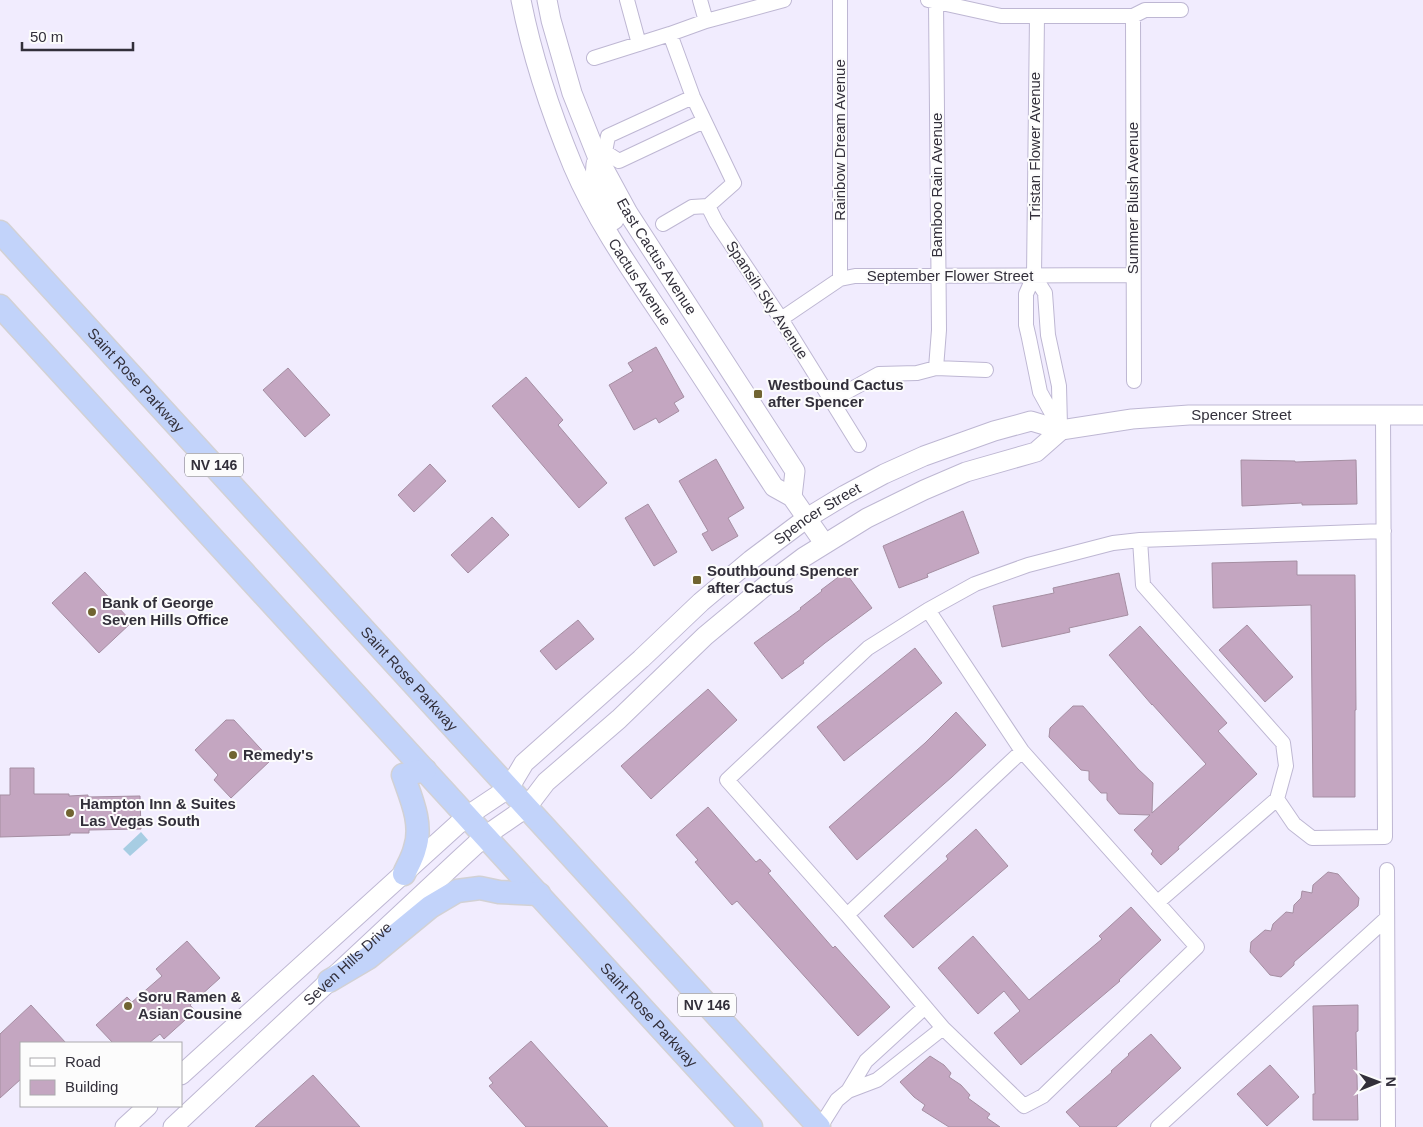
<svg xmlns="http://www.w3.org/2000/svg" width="1423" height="1127" font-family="Arial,sans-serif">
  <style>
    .water { fill: #a7cde3 }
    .building { fill: #c4a6c1; stroke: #a58ea2 }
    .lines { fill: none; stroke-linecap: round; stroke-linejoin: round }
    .minor-casing { stroke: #beb7d3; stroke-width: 16 }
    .secondary-casing { stroke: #beb7d3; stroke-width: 21 }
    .trunk-casing { stroke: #d2d1d4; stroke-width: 25 }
    .minor { stroke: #fff; stroke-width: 14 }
    .secondary { stroke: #fff; stroke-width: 19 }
    .trunk { stroke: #c2d3fa; stroke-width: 22 }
    .poi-dot { fill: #706431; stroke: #fcfcfc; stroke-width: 2 }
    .labels { text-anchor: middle; stroke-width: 4; stroke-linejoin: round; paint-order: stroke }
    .shield { fill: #fcfcfc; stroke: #6f6c74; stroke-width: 1 }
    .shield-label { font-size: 14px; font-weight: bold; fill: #322f3a }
    .street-label { font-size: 15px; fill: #322f3a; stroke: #fcfcfc }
    .poi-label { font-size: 15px; font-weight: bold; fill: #322f3a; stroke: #fcfcfc; text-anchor: start }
  </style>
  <rect width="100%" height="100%" fill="#f1ecfe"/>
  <!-- water -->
  <path class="water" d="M141 832 148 840 130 856 123 849Z"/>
  <!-- building -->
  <path class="building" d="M656 347 684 397 674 403 679 411 659 423 656 418 634 430 609 385 633 371 628 363Z
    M288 368 330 415 305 437 263 390Z
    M526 377 563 420 558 425 607 483 579 508 492 406Z
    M716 459 744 508 728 518 738 536 712 551 702 534 708 531 679 481Z
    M1241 460 1295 461V462L1356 460 1357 504 1302 505V503L1242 506Z
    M430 464 446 481 414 512 398 495Z
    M648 504 677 552 654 566 625 518Z
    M963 511 979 553 927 574 928 577 899 588 883 546Z
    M492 517 509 535 468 573 451 555Z
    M1297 561V575H1355L1356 710H1355V797H1313L1311 605 1213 608 1212 563Z
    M85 572 132 622 99 653 52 603Z
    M845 572 872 608 825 643 803 661 804 663 782 679 754 643 801 609 800 608 822 591 821 590Z
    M1119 573 1128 615 1069 628 1070 632 1002 647 993 606 1054 593 1053 588Z
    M578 620 594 639 556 670 540 651Z
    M1247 625 1293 677 1265 702 1219 650Z
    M1140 626 1227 723 1218 731 1257 774 1178 847 1179 849 1161 865 1151 854 1153 851 1134 830 1150 815 1119 814 1107 800V793H1101L1089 780V771L1081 770 1049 737 1050 728 1073 706H1083L1138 769 1153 783 1152 813 1206 764 1152 704V705L1109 655Z
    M915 648 942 683 844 761 817 727Z
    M708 689 737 720 651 799 621 766Z
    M956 712 986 745 952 777 857 860 829 827 925 743Z
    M226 720H234L271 760 231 798 214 780 218 775 195 750Z
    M10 768H34V794H69V796L88 795V797L140 796 141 829 89 830V833H70V835L0 837V795H10Z
    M708 807 756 862 760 859 771 871 768 873 833 948 835 946 890 1007 858 1036 737 901 732 905 695 862 698 860 676 835Z
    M976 829 1008 866 913 948 884 916 948 859 946 856Z
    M1328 872 1338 874 1359 898 1358 906 1294 962V965L1281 977 1270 975 1250 952 1251 942 1265 930 1271 931 1273 924 1286 912 1293 913 1294 905 1301 898 1302 891 1312 893 1313 885Z
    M1131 907 1161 940 1119 980 1120 981 1021 1065 994 1033 1020 1011 1004 991 978 1014 938 968 973 936 1029 1000 1102 939 1099 936Z
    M187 941 220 978 190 1005 195 1011 164 1039 160 1034 149 1043H113L96 1025 127 997 132 1002 162 976 156 969Z
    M31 1005 66 1043H21V1079L0 1098V1034Z
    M1358 1005V1031L1356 1032 1358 1120H1313V1094H1315L1313 1006Z
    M1151 1034 1181 1068 1116 1127H1080L1066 1112 1112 1072 1111 1071 1129 1055 1128 1054Z
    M531 1041 608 1127H526L489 1086 493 1083 489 1078Z
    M930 1056 944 1065 951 1073 949 1077 961 1085 970 1095 968 1098 990 1114 987 1118 1000 1127H949L922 1110 925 1105 914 1097 900 1082Z
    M1270 1065 1299 1097 1267 1126 1237 1094Z
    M313 1075 360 1127H255Z"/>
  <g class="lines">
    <defs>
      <path id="minor" d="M627 0 639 44
        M700 0 706 21
        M840 0V279
        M928 0 1001 16H1133L1145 10H1181
        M1037 16 1034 276 1026 294V325L1029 338 1040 392 1061 430
        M1133 16 1134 381
        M594 58 670 34 706 21 784 0
        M605 152 608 136 693 97
        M605 152 619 161 704 121
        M708 206 716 222 781 319 859 445
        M663 224 692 207 708 206 734 183 693 97 670 34
        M1034 276 1045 293 1048 335 1059 386 1060 426
        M781 319 840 279 855 276 1133 275
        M936 368 939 330 936 2
        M832 400 879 374 917 373 936 368 986 370
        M1140 540 1143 585 1283 743 1286 766 1277 799 1294 824 1312 838 1385 837 1383 414
        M928 610 1022 751
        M1022 751 1197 947 1043 1096 1024 1106 943 1028 847 915Z
        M1387 870 1388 1127
        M1158 902 1277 799
        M847 915 727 780 868 648 928 610 975 584 1028 565 1113 543 1140 540 1384 531
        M848 1091 877 1080 943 1028
        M820 1127 837 1100 848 1091 866 1061 925 1007
        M1158 1127 1387 918"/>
      <g id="secondary">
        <path id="s1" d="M521 0C532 56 551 113 573 166 596 220 631 270 664 319 701 375 737 431 774 487L792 497 824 543"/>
        <path id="s2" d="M547 0 551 20 572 93 597 156 628 213 795 471 792 497"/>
        <path d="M596 164 595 179 614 220"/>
        <path id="s3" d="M181 1075 467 816 509 788 524 763 641 659 701 602 751 560 807 518 845 495 884 474 924 456 994 431 1031 421 1061 430 1132 419 1189 415H1423"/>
        <path d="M125 1127 148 1106"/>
        <path id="s4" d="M173 1127 460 859 485 836 527 807 546 782 619 719 705 636 764 587 804 557 867 518 924 490 966 472 1036 452 1061 430"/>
      </g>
      <g id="trunk">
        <path id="s5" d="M0 232 819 1127"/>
        <path id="s6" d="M0 306 751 1127"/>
        <path d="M404 874C408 865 413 857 415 848 423 824 411 798 403 775L425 770"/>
        <path d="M329 981 368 958 430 907 457 891 480 888 499 892 539 894"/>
      </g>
    </defs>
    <!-- minor casing -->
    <use href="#minor" class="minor-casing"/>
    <!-- secondary casing -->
    <use href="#secondary" class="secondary-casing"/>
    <!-- trunk casing -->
    <use href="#trunk" class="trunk-casing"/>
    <!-- minor -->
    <use href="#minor" class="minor"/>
    <!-- secondary -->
    <use href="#secondary" class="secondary"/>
    <!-- trunk -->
    <use href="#trunk" class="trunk"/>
  </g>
  <!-- markers -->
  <g class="poi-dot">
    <rect x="753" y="389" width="10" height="10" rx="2.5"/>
    <rect x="692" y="575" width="10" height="10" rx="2.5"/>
    <circle cx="92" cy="612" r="5"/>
    <circle cx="233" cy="755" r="5"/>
    <circle cx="70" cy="813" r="5"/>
    <circle cx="128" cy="1006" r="5"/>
  </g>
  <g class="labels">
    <!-- shield labels -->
    <g class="shield">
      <rect x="185" y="453.5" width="58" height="23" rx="4"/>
      <rect x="678" y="993.5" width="58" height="23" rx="4"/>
    </g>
    <g class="shield-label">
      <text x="214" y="470">NV 146</text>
      <text x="707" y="1010">NV 146</text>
    </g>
    <!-- street labels -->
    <g class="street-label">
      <text transform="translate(840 140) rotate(-90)" y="5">Rainbow Dream Avenue</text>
      <text transform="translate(1035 146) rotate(-90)" y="5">Tristan Flower Avenue</text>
      <text transform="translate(937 185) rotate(-90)" y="5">Bamboo Rain Avenue</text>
      <text transform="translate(1133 198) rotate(-90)" y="5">Summer Blush Avenue</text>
      <text dy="5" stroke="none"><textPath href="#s2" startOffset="281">East Cactus Avenue</textPath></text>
      <text x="950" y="281">September Flower Street</text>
      <text dy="5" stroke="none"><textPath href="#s1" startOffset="308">Cactus Avenue</textPath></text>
      <text transform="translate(767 300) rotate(57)" y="5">Spansih Sky Avenue</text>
      <text dy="5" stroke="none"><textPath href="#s5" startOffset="201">Saint Rose Parkway</textPath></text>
      <text dy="5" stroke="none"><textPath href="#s3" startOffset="1298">Spencer Street</textPath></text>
      <text dy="5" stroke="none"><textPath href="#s3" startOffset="851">Spencer Street</textPath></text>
      <text dy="5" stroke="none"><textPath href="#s5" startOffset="606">Saint Rose Parkway</textPath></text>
      <text dy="5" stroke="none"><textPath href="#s4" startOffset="239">Seven Hills Drive</textPath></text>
      <text dy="5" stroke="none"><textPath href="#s6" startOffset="961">Saint Rose Parkway</textPath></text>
    </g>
    <!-- poi labels -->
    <g class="poi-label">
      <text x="768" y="390">Westbound Cactus<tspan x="768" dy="17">after Spencer</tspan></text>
      <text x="707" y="576">Southbound Spencer<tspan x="707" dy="17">after Cactus</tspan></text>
      <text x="102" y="608">Bank of George<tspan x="102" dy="17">Seven Hills Office</tspan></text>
      <text x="243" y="760">Remedy's</text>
      <text x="80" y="809">Hampton Inn &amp; Suites<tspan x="80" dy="17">Las Vegas South</tspan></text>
      <text x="138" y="1002">Soru Ramen &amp;<tspan x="138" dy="17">Asian Cousine</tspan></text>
    </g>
  </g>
  <!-- legend -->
  <rect x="20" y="1042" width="162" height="65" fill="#fcfcfc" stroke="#abaaae"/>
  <rect x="30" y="1058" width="25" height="8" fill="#ffffff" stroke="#abaaae"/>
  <text x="65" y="1067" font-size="15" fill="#322f3a">Road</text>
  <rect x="30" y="1080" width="25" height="15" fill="#c4a6c1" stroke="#abaaae"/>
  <text x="65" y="1092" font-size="15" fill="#322f3a">Building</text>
  <!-- north arrow -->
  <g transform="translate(1378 1082) rotate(89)" stroke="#fcfcfc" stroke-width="4" paint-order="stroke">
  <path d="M0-4L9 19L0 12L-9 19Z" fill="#322f3a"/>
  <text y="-8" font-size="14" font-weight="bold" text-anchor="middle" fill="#322f3a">N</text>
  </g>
  <!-- scale -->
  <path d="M22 42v8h111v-8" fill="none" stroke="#322f3a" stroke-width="2.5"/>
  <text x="30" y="42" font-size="15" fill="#322f3a" stroke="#fcfcfc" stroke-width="4" paint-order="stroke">50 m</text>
</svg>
